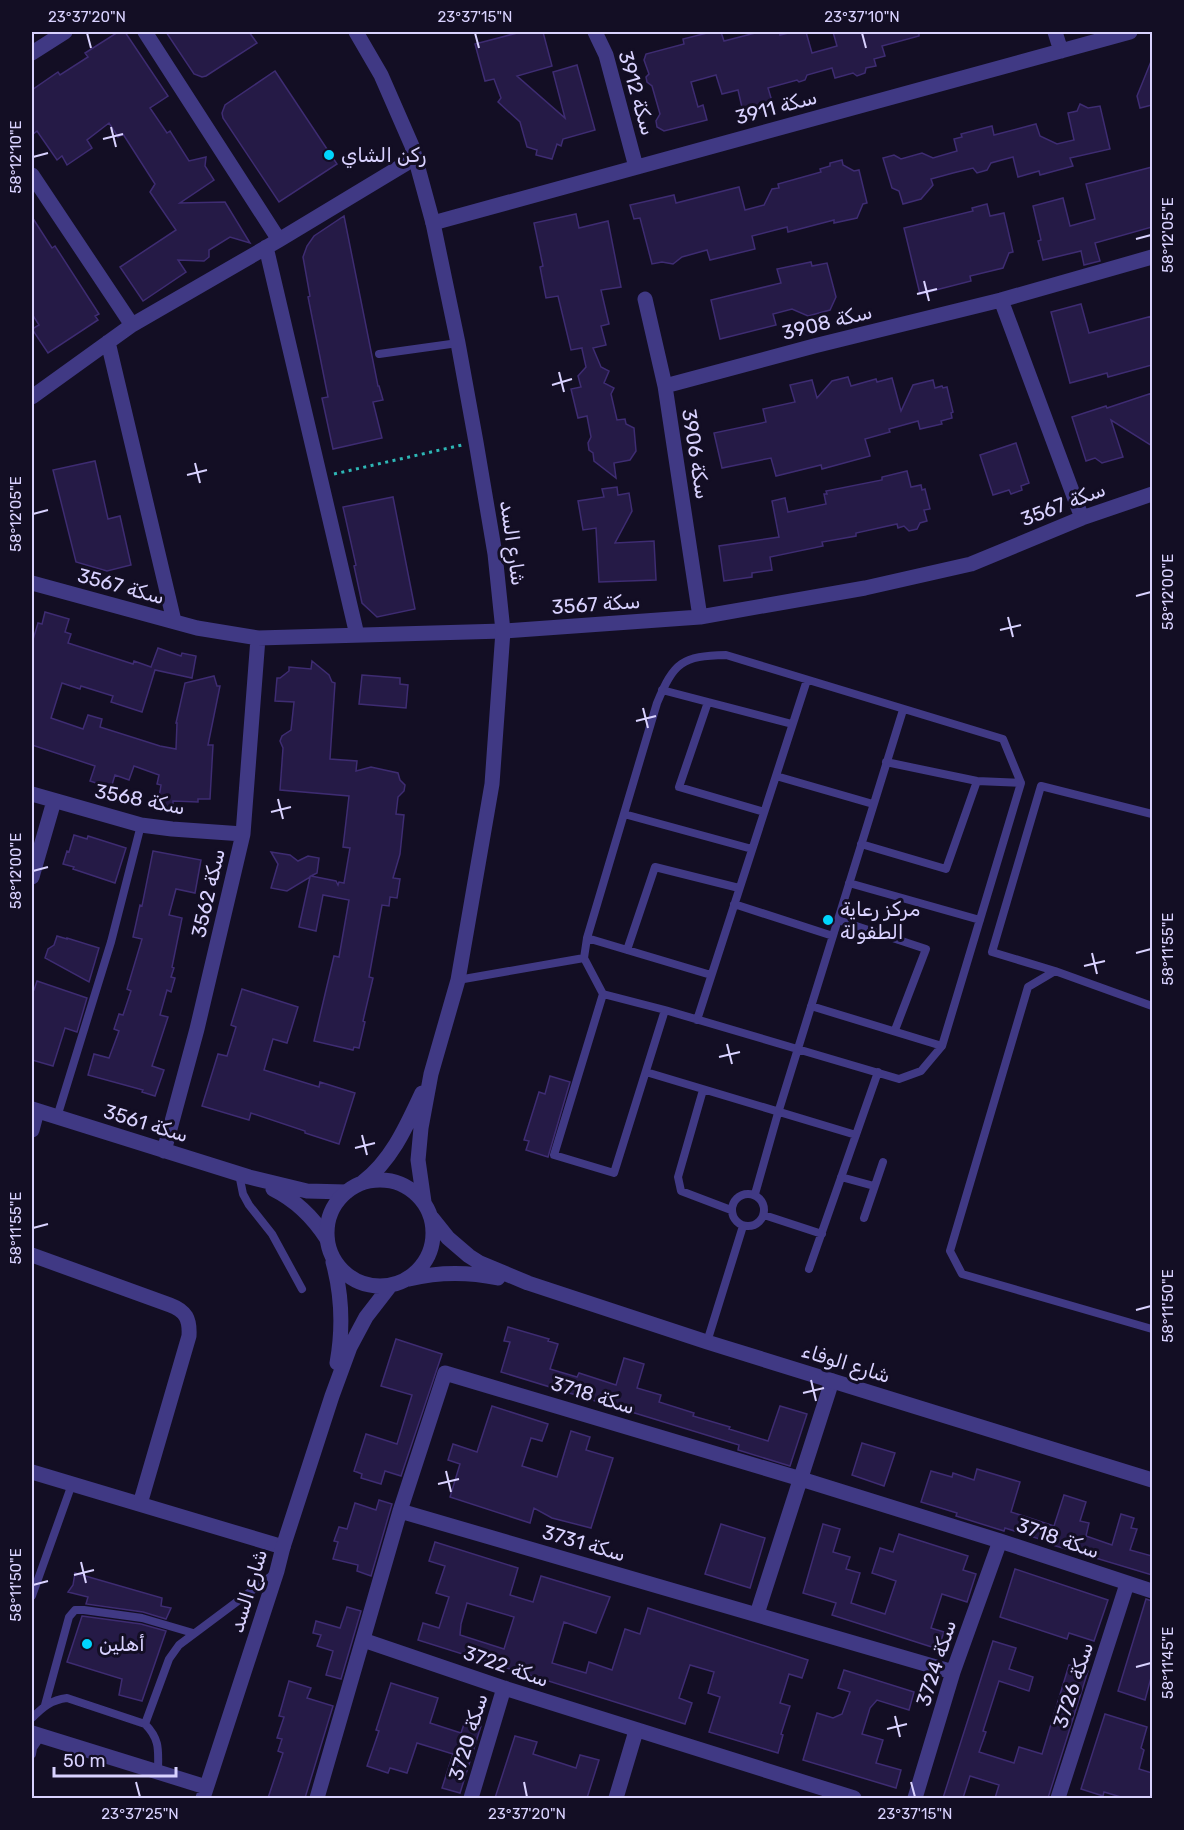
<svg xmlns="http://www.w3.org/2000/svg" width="1184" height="1830" font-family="Rubik,'Noto Sans Arabic',sans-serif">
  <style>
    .building { fill: #251a46; stroke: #3e2c72; stroke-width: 1.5; fill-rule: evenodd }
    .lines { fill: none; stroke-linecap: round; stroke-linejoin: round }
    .path { stroke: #2eb7b6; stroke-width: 3; stroke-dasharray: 3 4.5; stroke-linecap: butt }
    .service { stroke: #403984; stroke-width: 8 }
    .minor { stroke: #403984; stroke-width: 15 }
    .tertiary { stroke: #403984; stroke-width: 15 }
    .ticks { fill: none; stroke: #d9d2ff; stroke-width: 2 }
    .poi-dot { fill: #00d5fd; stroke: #130e24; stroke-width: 2 }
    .labels { text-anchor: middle; stroke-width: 6; stroke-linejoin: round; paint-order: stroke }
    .street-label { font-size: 20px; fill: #d9d2ff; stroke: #130e24 }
    .poi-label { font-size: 20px; fill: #d9d2ff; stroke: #130e24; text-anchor: start }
    .neatline { fill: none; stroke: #d9d2ff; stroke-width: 2 }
    .ticks-label { font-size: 15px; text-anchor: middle; fill: #d9d2ff }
  </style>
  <rect width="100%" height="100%" fill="#130e24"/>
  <!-- building -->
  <path class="building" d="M118 32H125L168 96 150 108 167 133 170 131 189 161 206 157 205 166 214 180 180 203 225 202 250 243 230 237 209 250V257L204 261 178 260 186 272 143 301 120 267 176 230 150 192 155 184 123 134 118 137 109 123 87 140 92 148 67 165 62 156 57 160 37 131 32 135V90L58 72 60 75 88 57 85 53Z
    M166 32H249L257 43 206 76 202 77 194 74Z
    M521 32H543L552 66 517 76 565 118 553 72 577 65 595 130 563 139 561 146 557 144 552 159 536 155 537 150 527 147 520 122 498 102 501 98 494 79 485 81 475 44Z
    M711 32H721L724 41 759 32H779L780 35 792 32H806L812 53 837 46 833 32H919V36L882 46 885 56 874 59 876 66 866 68 865 73 857 76 853 73 835 78 832 68 807 75 805 80 799 82 797 80 768 88 774 108 744 116 738 90 722 94 716 75 691 82 698 107 703 105 707 120 664 131 657 127 656 121 660 114 652 86 647 82 646 77 649 74 644 60 646 54 684 44 683 39Z
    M1152 59V105L1140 108 1137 96Z
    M275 71 337 164 279 202 223 118 222 113 225 105Z
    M1080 104 1088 108 1100 106 1110 149 1070 158 1073 166 1040 175 1039 171 1018 177 1013 157 991 163 987 170 977 173 973 168 953 173 931 179 933 185 921 199 903 204 899 191 892 188 883 158 894 155 901 159 922 153 933 158 957 151 954 139 962 137 961 134 992 126 994 135 1036 124 1040 136 1057 144 1074 140 1068 113 1077 111Z
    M842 160 843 165 854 171 859 170 867 203 863 204 857 218 834 223V220L788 232 787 227 752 236 755 249 710 260 707 250 682 257 673 264 662 262 652 264 640 218 634 219 630 205 674 195 676 203 739 187 745 210 764 205 772 189 779 188 778 184 821 172 820 169 830 166V163Z
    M1152 167V227L1095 243 1100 261 1084 265 1081 251 1043 260 1038 241 1041 240 1033 206 1063 198 1070 226 1095 219 1086 184Z
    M987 204 990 216 1004 213 1013 252 1009 253 1003 268 970 276 971 281 920 294 904 228 973 211 972 208Z
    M576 214 579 228 608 221 621 287 601 290 609 324 601 326 606 345 593 348 601 367 609 371 604 383 614 388 611 394 617 420 625 419 626 424 634 428 636 451 630 460 614 463 616 478 594 461 593 453 589 450 588 443 591 437 587 416 578 418 571 389 581 387 578 376 586 367 582 349V348L571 350 558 296 546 298 540 267 543 266 534 223Z
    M344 216 378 386H379L383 400 373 402 382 438 333 449 322 398 328 397 308 297 310 296 303 257 307 246 314 236Z
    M32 217 52 248 55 246 99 314 95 316 98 320 48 353 32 329 39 325 32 314Z
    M811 262 812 266 827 263 836 297 830 310 808 316 792 309 773 314 776 325 720 339 711 300 781 283 777 269Z
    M1081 304 1089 333 1152 316V365L1108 377 1107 373 1070 383 1051 312Z
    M848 377 851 386 876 379 877 382 892 378 901 411 913 385 933 380 935 388 942 386 943 388 947 387 953 412 951 413 952 418 941 421 942 424 920 429 918 421 889 429 890 432 865 439 870 456 822 469 821 465 776 476 771 458 722 468 714 433 766 422 763 409 795 402 790 385 812 380 817 398 832 381Z
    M1152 393V446L1111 420 1123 457 1102 463 1095 458 1086 461 1072 417 1106 406 1107 408Z
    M1016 443 1029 483 1021 486 1022 490 1011 494 1009 490 993 495 980 455Z
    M95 461 108 519 120 516 131 565 107 571 76 562 53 470Z
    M907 471 911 487 921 485 922 490 925 489 930 509 924 510 927 521 920 523 917 529 909 531 904 526 898 528 897 524 856 533V536L822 542 823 546 770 557 772 570 752 573V577L724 581 719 546 779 537 772 501 785 498 788 512 826 504 824 494H827L826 491 882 480V477Z
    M617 487 618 495 629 493 632 511 615 543 654 541 656 580 599 582 596 528 583 530 578 501 604 497 602 489Z
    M393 497 415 609 377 617 362 603 354 566 356 565 343 507Z
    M45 612 69 619 65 632 71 634 68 643 133 664 134 661 151 667 158 648 181 656 182 653 196 656 192 678 155 670 142 712 111 702 113 696 81 686 80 689 62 683 51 718 83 729 88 715 102 719 100 727 160 746 176 749 177 723H176L185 683 214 676 217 686H220L208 745H213L210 799H198V802L173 801V810L157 809 161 785 157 784 159 775 134 766 129 780 115 775 111 788 90 781 95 766 32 745V643L38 623 42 624Z
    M312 661 329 675 332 682 335 683 330 759 357 761 356 771 371 767 398 773 400 780 405 785 404 791 398 797 396 814 404 815 400 854 393 878 400 879 397 898 390 897 389 906 382 905 369 977 373 978 363 1021 365 1022 359 1048 354 1047 353 1050 314 1041 334 956 339 957 349 900 323 895 316 931 299 927 310 877 287 891 271 888 278 864 271 852 290 855 298 861 308 856 319 858 317 873 311 876 336 881 338 885 339 882 344 883 350 848 343 847 349 796 280 790 283 748 280 741 282 736 291 730 294 702 275 701 277 678H280L289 671V667L311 669Z
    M362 675 400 678V684L408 685 406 708 359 704Z
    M74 835 87 839 88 836 126 848 115 883 73 869 74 867 63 864 67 851 69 852Z
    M153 851 201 860 195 893 176 889 169 915 182 918 172 967 174 968 171 977 175 978 171 992 167 990 160 1015 168 1017 152 1066 164 1070 155 1096 142 1092 143 1090 88 1075 94 1054 109 1058 119 1031 114 1029 119 1014 123 1015 131 991 127 989 142 939 133 937 140 905 142 906Z
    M57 936 67 939V938L99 948 89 982 45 958 48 949 54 945Z
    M37 981 87 998 77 1032 65 1028 53 1066 32 1060V989L34 990Z
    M242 989 298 1007 287 1043 273 1039 264 1070 319 1087 320 1082 355 1093 339 1144 305 1133V1131L251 1113 249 1120 202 1106 218 1054 227 1056 236 1027 231 1025Z
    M550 1076 570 1082 548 1157 526 1150 529 1141 524 1140 539 1092 545 1094Z
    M508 1327 549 1339 548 1341 558 1344 550 1369 577 1377 579 1373 616 1385 624 1358 644 1364 637 1388 661 1395 659 1402 694 1413 693 1416 730 1427 729 1429 768 1441 780 1406 807 1414 790 1466 738 1450 739 1445 501 1372 510 1342 504 1341Z
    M396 1339 442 1354 401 1476 385 1471 381 1484 361 1478 362 1474 354 1471 366 1434 397 1444 412 1395 381 1386Z
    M492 1406 548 1424 542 1441 531 1438 522 1466 557 1477 571 1431 590 1437 586 1450 613 1458 591 1528 552 1518 534 1508 530 1523 450 1497 460 1464 448 1460 453 1444 477 1452Z
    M862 1443 895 1453 884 1486 852 1475Z
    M977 1469 1020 1482 1011 1512 1054 1526 1064 1495 1086 1502 1080 1521 1089 1523 1086 1536 1112 1545 1121 1514 1134 1518 1131 1528 1137 1529 1130 1550 1152 1556V1575L1049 1544V1542L1005 1528 1004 1531 956 1516 957 1513 921 1502 931 1471 952 1477 953 1473 974 1480Z
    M379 1500 392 1504 371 1576 357 1571 358 1565 333 1559 338 1542 334 1541 339 1527 347 1529 355 1503 376 1510Z
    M721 1524 765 1538 750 1588 705 1574Z
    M823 1524 840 1529 833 1552 850 1557 846 1569 860 1573 851 1603 885 1614 896 1581 872 1573 880 1548 893 1552 899 1534 968 1556 963 1570 976 1574 967 1602 942 1594 931 1628 944 1632 938 1649 832 1615 836 1603 803 1593Z
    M435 1542 518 1568 510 1595 533 1602 541 1576 610 1597 596 1633 564 1622 552 1663 586 1673 589 1662 612 1670 625 1629 640 1634 648 1608 808 1660 802 1678 789 1674 780 1703 790 1706 781 1734 783 1735 778 1753 709 1732 720 1697 708 1693 714 1672 690 1665 679 1698 692 1703 685 1724 418 1640 423 1623 439 1628 449 1597 436 1593 445 1566 429 1561ZM467 1603 514 1617 504 1649 460 1635 461 1624Z
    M1015 1569 1108 1600 1094 1641 1069 1633 1067 1639 1000 1617Z
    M75 1573 162 1598 161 1606 171 1608 166 1619 143 1612 86 1604 88 1597 68 1592 73 1585Z
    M1146 1599 1152 1601V1674L1145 1700 1118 1691Z
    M347 1607 361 1611 341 1679 326 1675 333 1651 317 1646 321 1635 313 1633 316 1621 340 1628Z
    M82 1616 141 1624 166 1631 142 1701 119 1695 122 1679 67 1662Z
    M993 1641 1016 1648 1009 1669 1033 1677 1029 1691 999 1681 983 1731 986 1732 979 1752 1014 1763 1019 1747 1042 1754 1069 1665 1088 1671 1048 1798H995L999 1785 970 1776 963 1798H943Z
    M844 1670 914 1692 909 1710 877 1700 870 1708 862 1734 883 1740 876 1763 901 1770 896 1788 803 1760 817 1713 833 1718 842 1714 850 1692 838 1688Z
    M289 1681 311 1688 307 1698 333 1706 305 1798H268L283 1753 278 1751 282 1739 277 1738 284 1717 279 1716Z
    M391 1683 438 1698 430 1723 461 1733 465 1721 481 1726 460 1793 442 1788 453 1754 417 1743 407 1773 390 1768 388 1773 367 1766 379 1731 376 1730Z
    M1105 1714 1147 1727 1141 1748 1144 1750 1139 1769 1152 1773V1798H1124L1104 1792 1103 1796 1081 1789Z
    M515 1736 537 1742 533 1754 576 1768 580 1755 599 1760 587 1798H495Z"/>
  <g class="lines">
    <!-- path -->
    <path class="path" d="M334 474 462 445"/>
    <!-- service -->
    <path class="service" d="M379 354 458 343
      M662 690 792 724
      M708 702 679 787 764 812
      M886 762 977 781 1021 783
      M776 776 873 804
      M624 814 752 849
      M861 844 946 869 977 781
      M849 883 980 920
      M734 904 833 936
      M838 920 926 949 895 1030
      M587 938 711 975
      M627 950 655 867 739 888
      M1055 971 992 952 1041 786 1152 814
      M458 980 584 958
      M603 994 665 1010 899 1079 921 1071 942 1046 1021 783 1003 739 726 655C682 656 674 662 657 703L587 938 584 958 603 994 554 1155 614 1173 665 1010
      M811 1006 942 1046
      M1152 1006 1055 971 1028 987 950 1251 962 1274 1152 1329
      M697 1020 807 680
      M646 1072 856 1135
      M703 1090 678 1177 681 1191 731 1210
      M57 1117 111 942 141 825
      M239 1174 243 1194 249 1205 272 1234 302 1289
      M841 1177 874 1186
      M732 1210a16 16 0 1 1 32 0a16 16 0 1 1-32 0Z
      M755 1194 778 1113 903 710
      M764 1215 822 1234
      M864 1218 883 1162
      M809 1269 878 1072
      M707 1342 743 1226
      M32 1596 72 1484
      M45 1705 69 1617 75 1610H84L142 1618 193 1633
      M32 1718C43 1707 51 1700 67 1698L145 1724C161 1740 158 1752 158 1772
      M145 1724 169 1659 179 1645 274 1574
      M32 1754 33 1748 41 1736"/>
    <!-- minor -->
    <path class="minor" d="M145 32 279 240
      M595 32 606 55 636 167
      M1055 32 1061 51
      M32 53 65 32
      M32 175 132 325
      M433 223 1130 32
      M266 247 357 635
      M645 299 665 386 700 617
      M1001 300 1082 518
      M108 342 174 621
      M665 386 814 346 1001 300 1152 257
      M32 397 132 325 279 240 415 158
      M32 583 197 628 258 638 503 631 700 617 865 588 971 564 1082 518 1152 494
      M32 794 141 825 172 829 243 834
      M32 877 54 801
      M32 1109 249 1177 307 1191 346 1192
      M32 1130 37 1111
      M164 1151 197 1029 243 834 258 638
      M273 1189C297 1201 313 1217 327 1239
      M32 1255 170 1305C186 1311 190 1319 189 1336L140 1504
      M32 1472 283 1547
      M400 1511 953 1672
      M757 1614 832 1381
      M363 1640 504 1688 854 1798
      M317 1798 400 1511 445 1373 801 1479 1000 1541 1152 1591
      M471 1798 504 1688
      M616 1798 636 1731
      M915 1798 953 1672 1000 1541
      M1058 1798 1127 1584"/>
    <!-- tertiary -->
    <path class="tertiary" d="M356 32 381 75 412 146 433 223 458 343 476 442 495 554 503 631 492 784 458 980 431 1074 421 1128 418 1160 424 1202
      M327 1233a53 53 0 1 1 106 0a53 53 0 1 1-106 0Z
      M363 1182C392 1160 407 1125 422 1093
      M432 1218 448 1238 469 1256 480 1263 528 1283 707 1342 1152 1480
      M333 1262C342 1295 343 1330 337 1363
      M409 1279C438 1272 469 1272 498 1278
      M32 1733 206 1787
      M203 1798 277 1571 283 1547 332 1396 350 1347 366 1317 390 1286"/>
  </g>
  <!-- ticks -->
  <path class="ticks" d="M87 33 91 48M475 33 479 48M862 33 866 48M111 127 116 147M103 139 123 134M33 157 48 153M1136 239 1151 235M924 281 929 301M917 294 937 289M559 372 564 392M552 385 572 379M195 463 200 483M187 475 207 470M33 514 48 510M1136 596 1151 592M1008 617 1013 637M1000 630 1021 625M643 708 648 728M636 721 656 716M278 799 283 819M271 812 291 807M33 871 48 867M1092 953 1097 974M1136 953 1151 949M1084 966 1105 961M727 1044 732 1064M719 1057 740 1052M362 1135 367 1155M355 1148 375 1143M33 1228 48 1224M1136 1310 1151 1306M811 1380 816 1401M803 1393 824 1388M446 1471 451 1492M438 1484 459 1479M81 1562 86 1583M74 1575 94 1570M33 1585 48 1581M1136 1667 1151 1663M895 1716 900 1737M887 1729 907 1724M136 1782 140 1797M524 1782 527 1797M911 1782 915 1797"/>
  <!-- markers -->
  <g class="poi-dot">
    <circle cx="329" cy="155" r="6"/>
    <circle cx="828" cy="920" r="6"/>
    <circle cx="87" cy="1644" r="6"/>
  </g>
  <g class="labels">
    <!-- street labels -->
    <g class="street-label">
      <text transform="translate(637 93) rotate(74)" y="7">سكة 3912</text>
      <text transform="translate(776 107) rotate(-15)" y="7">سكة 3911</text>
      <text transform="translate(827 322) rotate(-14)" y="7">سكة 3908</text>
      <text transform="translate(696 454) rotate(81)" y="7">سكة 3906</text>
      <text transform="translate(1063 504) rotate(-21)" y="7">سكة 3567</text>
      <text transform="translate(513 543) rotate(82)" y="7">شارع السد</text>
      <text transform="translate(121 586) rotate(15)" y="7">سكة 3567</text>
      <text transform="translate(596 604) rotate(-4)" y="7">سكة 3567</text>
      <text transform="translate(140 799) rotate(11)" y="7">سكة 3568</text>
      <text transform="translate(208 893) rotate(-77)" y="7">سكة 3562</text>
      <text transform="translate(146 1123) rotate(17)" y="7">سكة 3561</text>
      <text transform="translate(846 1363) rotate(17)" y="7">شارع الوفاء</text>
      <text transform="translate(593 1395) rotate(17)" y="7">سكة 3718</text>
      <text transform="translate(1058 1538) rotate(19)" y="7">سكة 3718</text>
      <text transform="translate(584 1543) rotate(16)" y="7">سكة 3731</text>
      <text transform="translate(248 1591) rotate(-73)" y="7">شارع السد</text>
      <text transform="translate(936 1663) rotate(-72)" y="7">سكة 3724</text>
      <text transform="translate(506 1666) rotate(19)" y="7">سكة 3722</text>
      <text transform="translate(1073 1685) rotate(-72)" y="7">سكة 3726</text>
      <text transform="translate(468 1737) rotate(-73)" y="7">سكة 3720</text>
    </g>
    <!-- poi labels -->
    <g class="poi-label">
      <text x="341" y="162">ركن الشاي</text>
      <text x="840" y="916">مركز رعاية<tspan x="840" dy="23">الطفولة</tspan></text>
      <text x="99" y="1651">أهلين</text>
    </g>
  </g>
  <!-- border -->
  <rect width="1184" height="1830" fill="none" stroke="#130e24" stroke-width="66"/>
  <!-- scale -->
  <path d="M54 1767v9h122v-9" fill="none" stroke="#d9d2ff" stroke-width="3"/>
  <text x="63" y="1767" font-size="18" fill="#d9d2ff" stroke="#130e24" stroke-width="4.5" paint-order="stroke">50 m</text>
  <rect x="33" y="33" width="1118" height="1764" class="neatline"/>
  <g class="ticks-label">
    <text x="87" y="22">23°37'20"N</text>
    <text x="475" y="22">23°37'15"N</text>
    <text x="862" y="22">23°37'10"N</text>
    <text transform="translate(16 157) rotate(-90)" y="5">58°12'10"E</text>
    <text transform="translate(1168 235) rotate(-90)" y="5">58°12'05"E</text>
    <text transform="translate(16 514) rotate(-90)" y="5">58°12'05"E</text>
    <text transform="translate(1168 592) rotate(-90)" y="5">58°12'00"E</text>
    <text transform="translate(16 871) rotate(-90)" y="5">58°12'00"E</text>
    <text transform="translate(1168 949) rotate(-90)" y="5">58°11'55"E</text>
    <text transform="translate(16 1228) rotate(-90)" y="5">58°11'55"E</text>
    <text transform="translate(1168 1306) rotate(-90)" y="5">58°11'50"E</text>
    <text transform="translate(16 1585) rotate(-90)" y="5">58°11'50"E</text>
    <text transform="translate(1168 1663) rotate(-90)" y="5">58°11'45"E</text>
    <text x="140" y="1819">23°37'25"N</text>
    <text x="527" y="1819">23°37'20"N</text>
    <text x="915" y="1819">23°37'15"N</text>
  </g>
</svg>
